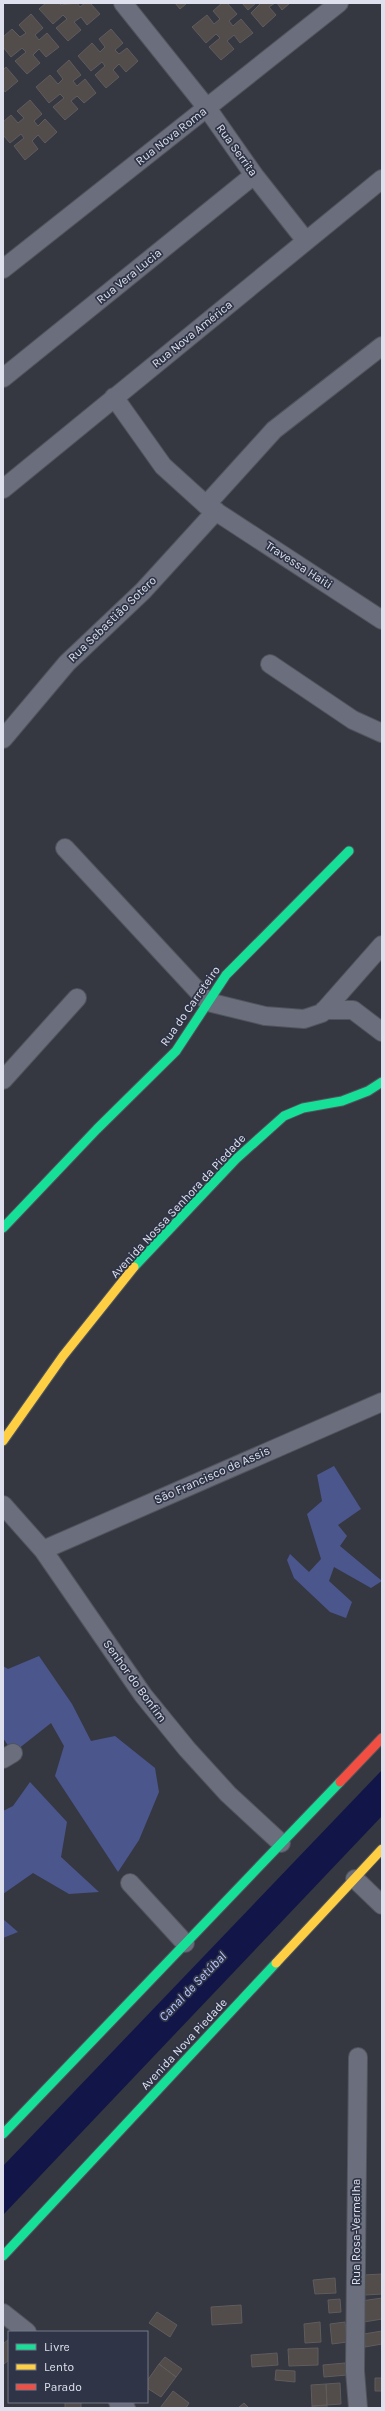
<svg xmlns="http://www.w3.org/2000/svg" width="385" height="2411" font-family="Karla,sans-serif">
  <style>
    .forest { fill: #4b568d }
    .water { fill: #121548 }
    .building { fill: #524c4a; stroke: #5f5c5e }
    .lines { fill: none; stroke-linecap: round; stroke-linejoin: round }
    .street-casing { stroke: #51545c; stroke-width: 20 }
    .fast-casing { stroke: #51545c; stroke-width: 11 }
    .slow-casing { stroke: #51545c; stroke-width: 11 }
    .jam-casing { stroke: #51545c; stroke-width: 11 }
    .street { stroke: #6b6e7c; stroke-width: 18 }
    .fast { stroke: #16e098; stroke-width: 9 }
    .slow { stroke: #ffcf43; stroke-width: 9 }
    .jam { stroke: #f24e42; stroke-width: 9 }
    .labels { text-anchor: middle; stroke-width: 3.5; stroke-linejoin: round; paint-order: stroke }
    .street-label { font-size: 12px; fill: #dee1ed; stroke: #2f3447 }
    .water-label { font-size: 13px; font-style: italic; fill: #b8c6fc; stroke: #2f3447 }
  </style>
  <rect width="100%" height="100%" fill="#353841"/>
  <!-- forest -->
  <path class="forest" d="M334 1466 361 1509 338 1525 347 1536 340 1546 382 1581 371 1588 334 1567 329 1581 352 1602 346 1618 330 1612 294 1578 287 1560 290 1554 309 1572 321 1559 307 1514 322 1501 317 1475Z
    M39 1656 72 1704 91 1741 115 1736 155 1768 159 1792 139 1840 118 1872 55 1776 64 1746 51 1723 13 1753 3 1738V1666L8 1669Z
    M30 1782 67 1822 61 1857 99 1892 69 1894 33 1873 3 1894V1811L13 1806Z
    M3 1919 18 1932 3 1938Z"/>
  <!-- water -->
  <path class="water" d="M382 1770V1816L3 2215V2166Z"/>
  <!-- building -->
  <path class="building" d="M46 3H59L61 5 77 3 80 7 85 3H90L100 14 87 25 81 17 74 22 81 30 68 41 56 28 67 19 63 15 53 24 39 9Z
    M175 3H187L180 9Z
    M222 3H227L237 14 229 21 233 26 241 19 253 33 240 43 234 35 227 41 234 49 221 60 209 47 220 38 216 34 206 43 192 27 207 15 214 24 220 19 213 11Z
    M242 3H256L248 10Z
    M261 3H275L269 7 276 15 263 27 251 13Z
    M277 3H290L282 10Z
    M31 14 43 28 35 35 39 40 47 33 59 47 46 57 39 49 33 55 40 63 27 74 15 61 26 52 22 48 11 57 3 47V37L12 29 20 37 26 33 19 25Z
    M111 29 123 43 115 50 119 54 127 48 138 61 126 72 119 64 113 70 119 77 106 88 95 75 105 66 102 62 91 71 78 56 92 43 100 52 105 47 99 39Z
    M69 60 81 75 73 81 77 86 85 79 96 93 84 103 77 96 71 101 78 109 65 120 53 107 64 98 60 94 49 103 36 87 50 75 58 84 63 79 57 71Z
    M6 67 18 81 5 92 3 89V70Z
    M30 100 42 114 34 121 38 126 45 119 57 132 45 143 38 135 32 141 38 149 25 160 14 146 24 138 21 134 10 143 3 135V122L11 115 18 123 24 118 17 111Z
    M382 2274V2294L365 2295 364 2275Z
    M335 2278 336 2293 315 2294 313 2280Z
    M382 2298V2319L364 2322 361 2301Z
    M340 2299 341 2312 329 2313 328 2300Z
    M241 2305 242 2323 212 2325 211 2307Z
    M157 2312 177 2325 170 2337 149 2323Z
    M320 2322 321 2342 305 2343 304 2324Z
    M345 2322 347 2342 332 2344 330 2324Z
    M382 2331V2344L365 2347 364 2334Z
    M9 2339V2360L4 2364 3 2344Z
    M318 2348V2365L289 2366 288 2349Z
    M277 2353 278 2365 252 2367 251 2355Z
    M165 2357 182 2369 176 2377 159 2364Z
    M345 2363 347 2375 324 2377 323 2365Z
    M159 2364 176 2377 161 2397 147 2388V2381Z
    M276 2370 295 2371V2382L275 2380Z
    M375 2378H382V2391H375Z
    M340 2383 341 2404 327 2405 326 2384Z
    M326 2384 327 2405 312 2406 311 2385Z
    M173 2391 189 2403 186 2408H160Z
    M65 2402H81V2408H65Z
    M244 2403 249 2408H238Z
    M327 2405V2408H312V2406Z"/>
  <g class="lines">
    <defs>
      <path id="street" d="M123 3 207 108 254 175 306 241
        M3 269 339 3
        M3 378 254 175
        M114 397 163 466 206 505 382 620
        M3 489 382 179
        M206 505 274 430 382 346
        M270 664 353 720 382 733
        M3 739 67 663 143 591 216 511
        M65 848 208 1002 265 1016 304 1019 322 1013 382 945
        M324 1010H353L382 1032
        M3 1080 77 998
        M3 1505 43 1550 143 1695 187 1749 228 1794 281 1843
        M43 1550 382 1402
        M3 1759 13 1753
        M355 1879 382 1905
        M130 1883 185 1943
        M358 2057 355 2371 358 2408
        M3 2313 27 2332
        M118 2402 126 2408"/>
      <path id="fast" d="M3 1228 97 1129 176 1051 226 975 349 851
        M134 1267 236 1159 284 1116 303 1108 342 1101 368 1091 382 1082
        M3 2134 340 1782
        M3 2256 276 1963"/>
      <path id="slow" d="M3 1441 63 1356 134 1267
        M276 1963 382 1849"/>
      <path id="jam" d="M340 1782 382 1738"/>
    </defs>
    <!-- street casing -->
    <use href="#street" class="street-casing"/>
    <!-- fast casing -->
    <use href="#fast" class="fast-casing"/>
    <!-- slow casing -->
    <use href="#slow" class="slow-casing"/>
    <!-- jam casing -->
    <use href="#jam" class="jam-casing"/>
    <!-- street -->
    <use href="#street" class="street"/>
    <!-- fast -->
    <use href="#fast" class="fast"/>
    <!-- slow -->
    <use href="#slow" class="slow"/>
    <!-- jam -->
    <use href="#jam" class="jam"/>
  </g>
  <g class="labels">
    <!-- street labels -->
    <g class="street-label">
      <text transform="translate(171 136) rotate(-38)" y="4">Rua Nova Roma</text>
      <text transform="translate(237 150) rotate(54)" y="4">Rua Serrita</text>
      <text transform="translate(129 276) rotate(-39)" y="4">Rua Vera Lucia</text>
      <text transform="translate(192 334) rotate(-39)" y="4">Rua Nova América</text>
      <text transform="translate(299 565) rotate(33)" y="4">Travessa Haiti</text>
      <text transform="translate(112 619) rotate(-44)" y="4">Rua Sebastião Sotero</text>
      <text transform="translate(190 1006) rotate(-55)" y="4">Rua do Carreteiro</text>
      <text transform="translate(178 1206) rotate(-47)" y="4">Avenida Nossa Senhora da Piedade</text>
      <text transform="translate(212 1475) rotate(-24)" y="4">São Francisco de Assis</text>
      <text transform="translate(135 1681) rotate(54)" y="4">Senhor do Bonfim</text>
      <text transform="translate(184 2044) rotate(-47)" y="4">Avenida Nova Piedade</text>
      <text transform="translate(356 2232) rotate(-90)" y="4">Rua Rosa-Vermelha</text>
    </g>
    <!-- water labels -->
    <g class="water-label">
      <text transform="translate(192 1986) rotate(-46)" y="5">Canal de Setúbal</text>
    </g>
  </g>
  <!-- border -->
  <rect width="385" height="2411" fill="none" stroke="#dee1ed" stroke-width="8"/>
  <!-- legend -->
  <rect x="8" y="2331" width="140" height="72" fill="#2f3447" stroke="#757989"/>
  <rect x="16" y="2344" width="20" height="6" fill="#16e098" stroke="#757989"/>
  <text x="44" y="2351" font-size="12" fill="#dee1ed">Livre</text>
  <rect x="16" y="2364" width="20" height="6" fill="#ffcf43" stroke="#757989"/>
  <text x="44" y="2371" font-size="12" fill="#dee1ed">Lento</text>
  <rect x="16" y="2384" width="20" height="6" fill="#f24e42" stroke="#757989"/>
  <text x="44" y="2391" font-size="12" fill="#dee1ed">Parado</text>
</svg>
